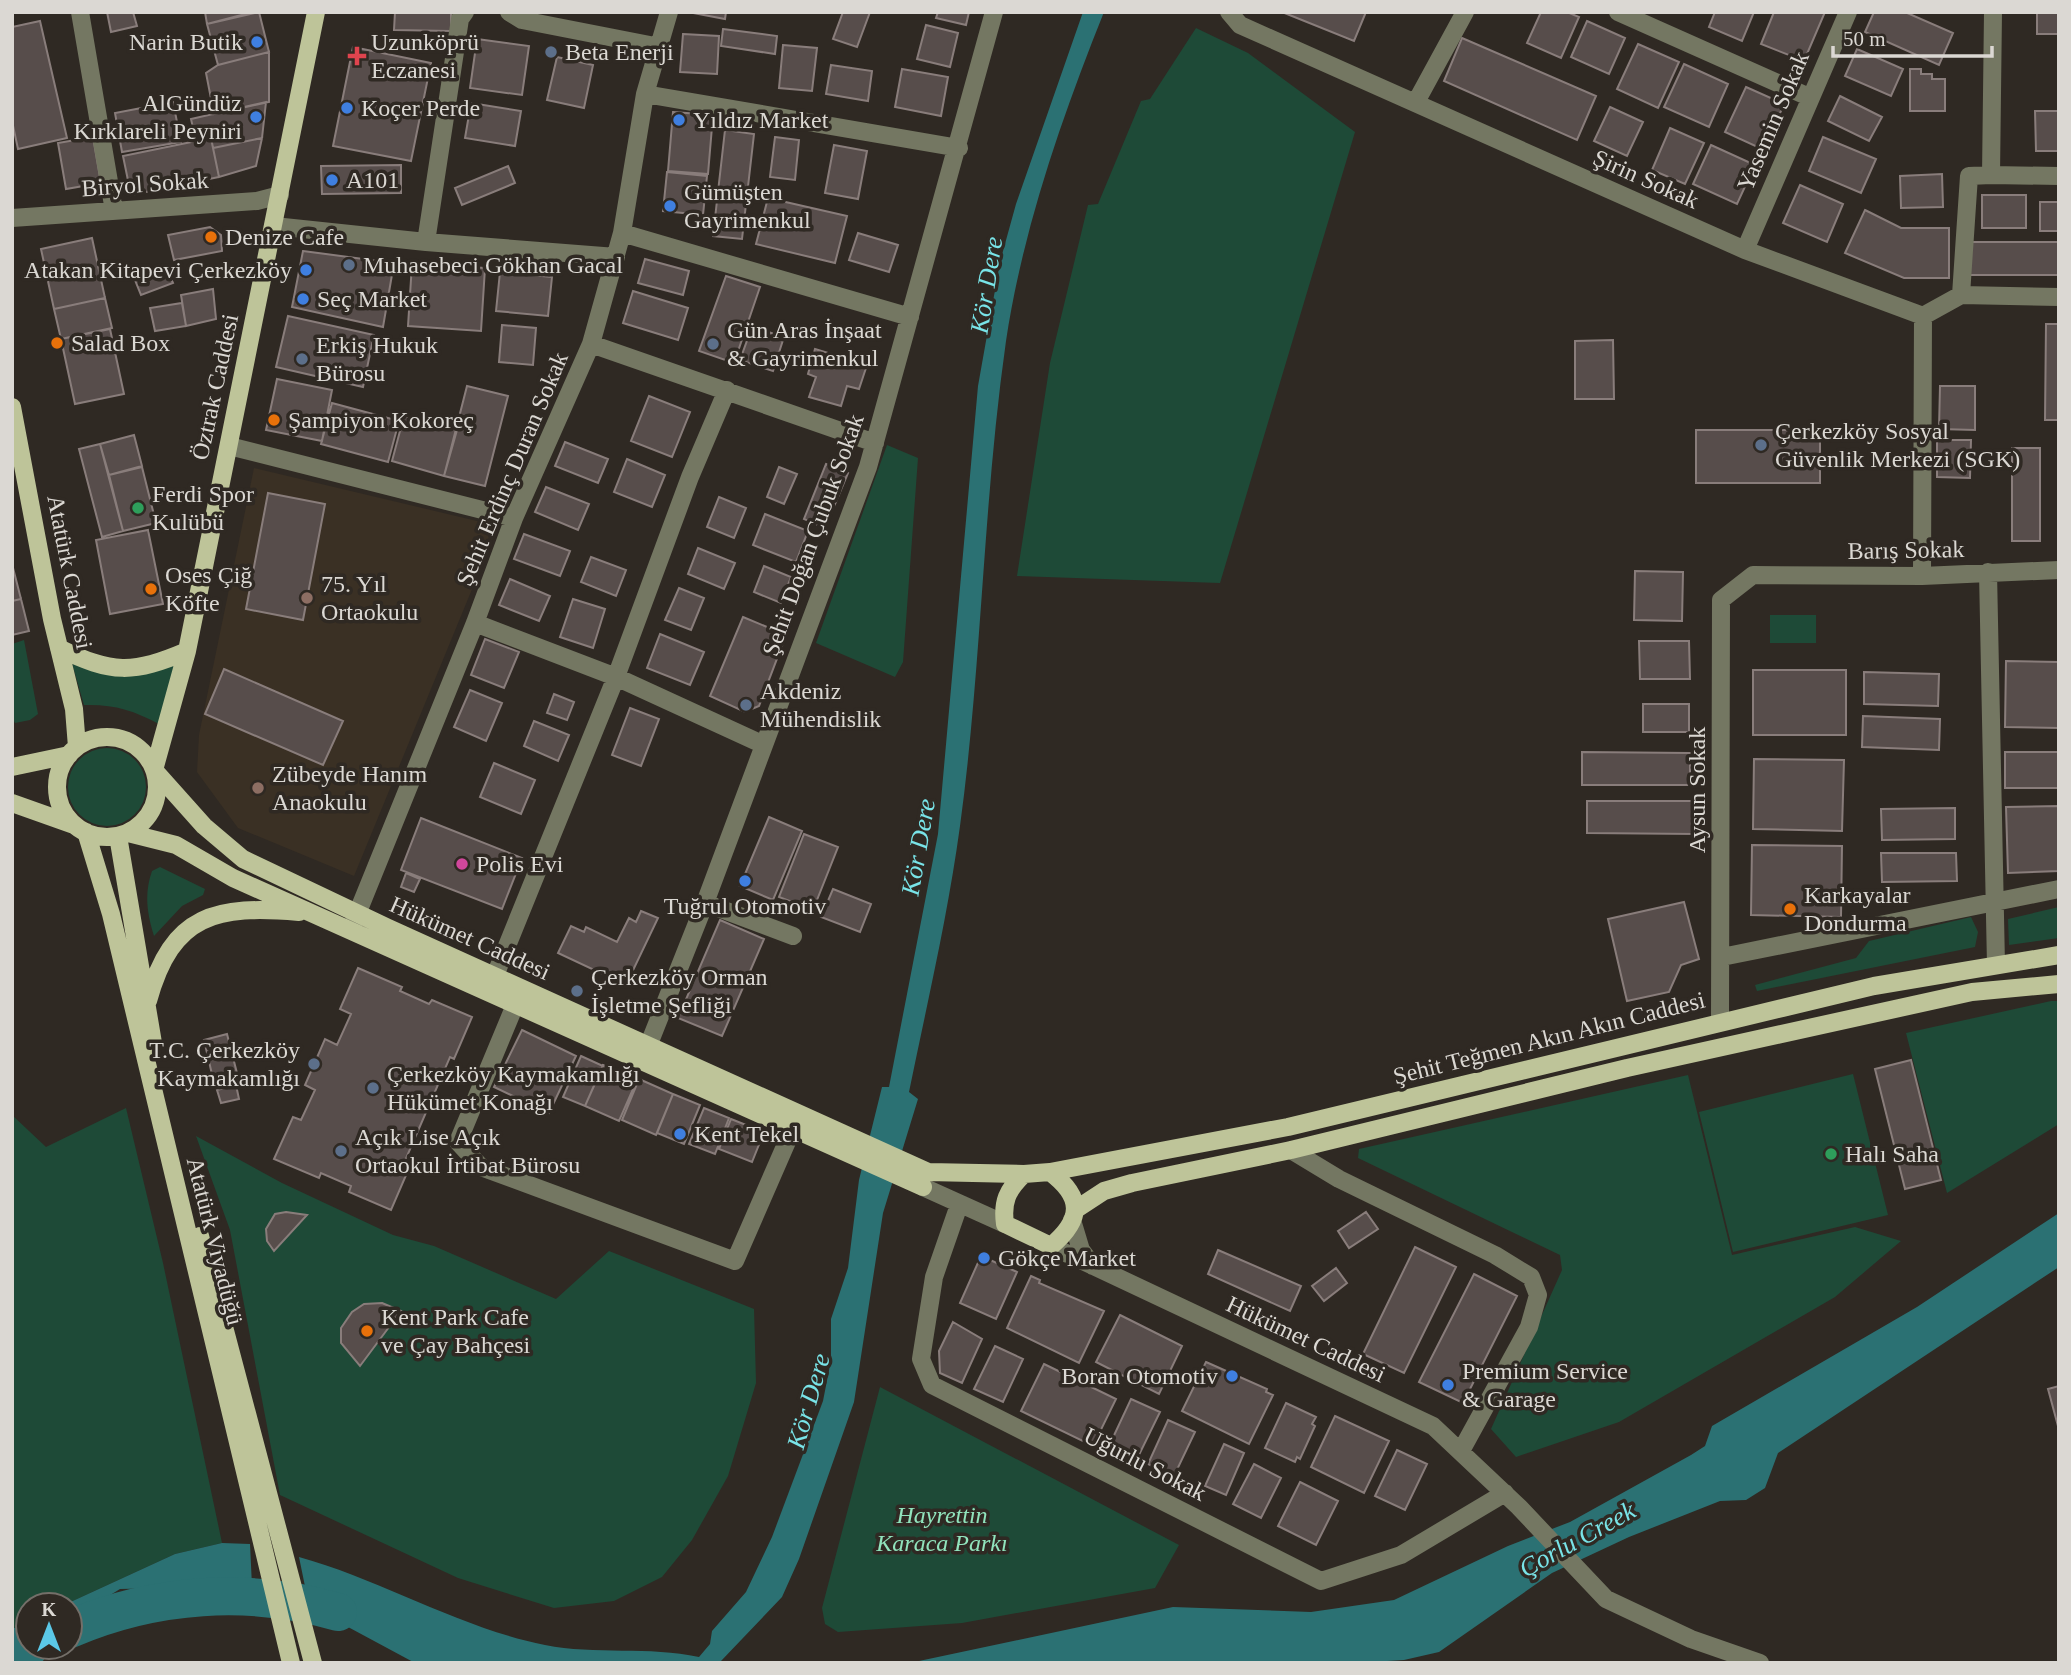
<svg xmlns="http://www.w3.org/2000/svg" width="2071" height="1675" font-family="Georgia,serif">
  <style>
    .built { fill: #3a3024 }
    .green { fill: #1e4a37 }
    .water { fill: #2b7173 }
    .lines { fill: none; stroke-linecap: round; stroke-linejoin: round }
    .river { stroke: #2b7173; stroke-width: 38 }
    .building { fill: #574d4b; stroke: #897d7b; stroke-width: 2 }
    .minor { stroke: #747762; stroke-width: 18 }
    .major { stroke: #bec499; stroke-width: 18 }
    .shop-dot { fill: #3f7fe0; stroke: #2f2923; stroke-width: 2.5 }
    .service-dot { fill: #5c6f8a; stroke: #2f2923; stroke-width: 2.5 }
    .health-dot { fill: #e0444e; stroke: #2f2923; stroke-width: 2.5 }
    .food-dot { fill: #e8710a; stroke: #2f2923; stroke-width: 2.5 }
    .leisure-dot { fill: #2e9e5b; stroke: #2f2923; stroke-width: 2.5 }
    .education-dot { fill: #8d6e63; stroke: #2f2923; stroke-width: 2.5 }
    .hotel-dot { fill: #d1479c; stroke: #2f2923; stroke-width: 2.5 }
    .labels { text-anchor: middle; stroke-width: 7; stroke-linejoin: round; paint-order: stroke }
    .poi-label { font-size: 24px; fill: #dbd8d3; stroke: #2f2923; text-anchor: start }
    .street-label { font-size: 24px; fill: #dbd8d3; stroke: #2f2923 }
    .park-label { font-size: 24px; font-style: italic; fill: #91e4bd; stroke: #2f2923 }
    .water-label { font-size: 26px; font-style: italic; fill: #79e4e8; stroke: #2f2923 }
  </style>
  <rect width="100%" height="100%" fill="#2f2923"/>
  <!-- built -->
  <path class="built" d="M254 468 498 526 354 876 238 828 197 772 199 735Z"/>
  <!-- green -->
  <path class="green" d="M1196 28 1248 53 1355 132 1220 583 1017 576 1050 363 1088 205 1098 204 1141 101 1150 99Z
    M887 445 918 458 903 662 895 677 816 643Z
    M1770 615H1816V643H1770Z
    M24 640 38 714 30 720 15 723 12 717V644Z
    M71 660 176 661 159 724C133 710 113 704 84 705Z
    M68 787a39 39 0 1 1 78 0a39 39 0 1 1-78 0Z
    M160 867 205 889 203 895 182 906 154 936C147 913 144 894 152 871Z
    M2059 907V938L2009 945 2008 919Z
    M1971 917 1978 932 1975 947 1757 991 1755 985 1856 958 1869 941Z
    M2051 1001H2059V1124L1947 1193 1906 1033Z
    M1853 1074 1888 1215 1733 1252 1699 1112Z
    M1688 1075 1732 1255 1855 1227 1901 1241 1835 1297 1619 1422 1516 1457 1491 1429 1562 1270 1560 1255 1358 1158 1359 1149Z
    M126 1108 163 1263 222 1543 175 1554 64 1605H28V1622L12 1629V1115L46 1147Z
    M196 1136 282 1183 393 1235 434 1246 556 1299 609 1251 754 1309 756 1383 728 1476 692 1540 662 1577 614 1601 554 1608 458 1578 280 1495 230 1230Z
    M880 1387 1179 1545 1155 1588 962 1623 838 1632 825 1624 822 1608Z"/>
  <!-- water -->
  <path class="water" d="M1083 12H1104C1062 117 1023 228 1006 341 983 502 982 665 960 826 948 915 927 1004 909 1092L918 1099 883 1213 854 1402 799 1559 782 1597 721 1661 728 1663H415L309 1606 299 1557C382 1580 460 1628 545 1645 595 1655 649 1646 699 1657L710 1644 712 1631 746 1592 772 1537 823 1401 831 1360V1319L848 1268 859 1180 882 1087H889L938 834 978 386 1000 262 1016 204Z
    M2059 1213V1267L1778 1453 1765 1488 1746 1500 1720 1501 1629 1537 1552 1573 1439 1652 1404 1660 1354 1663H898L919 1661 1173 1607 1311 1612 1394 1600 1508 1546 1570 1522 1691 1455 1705 1446 1712 1426 1917 1307Z
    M222 1543 250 1544 252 1586 120 1589 70 1620V1605H64L175 1554Z
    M28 1622V1646L12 1656V1629Z"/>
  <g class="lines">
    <!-- river -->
    <path class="river" d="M70 1629C154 1593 249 1586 338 1612
      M12 1655 30 1647"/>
  </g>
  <!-- building -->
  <path class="building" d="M107 12H133L137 26 111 32Z
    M205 12H253L207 24Z
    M259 12 269 52 218 65 207 24Z
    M395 12H451V31L394 30Z
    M688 12H726L725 19Z
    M843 12H870L857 47 833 39Z
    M938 12H969L966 25 936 18Z
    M1282 12H1366L1354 41Z
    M1541 12H1567L1579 17 1561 58 1527 43Z
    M1715 12H1754L1742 41 1709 27Z
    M1774 12H1825L1804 61 1761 44Z
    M1874 12H1905L1953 33 1939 65 1865 32Z
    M2037 12H2059V34H2037Z
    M40 21 67 138 18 149 12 121V27Z
    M1587 21 1625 38 1609 74 1571 57Z
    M926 25 958 33 950 67 917 59Z
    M723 29 777 36 775 54 721 46Z
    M683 34 719 36 717 74 680 72Z
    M1462 38 1596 96 1577 140 1444 81Z
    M477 39 529 46 522 95 470 88Z
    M1638 44 1679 62 1658 108 1617 89Z
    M783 45 817 48 812 91 779 88Z
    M353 47 431 63 411 161 333 146Z
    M1857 49 1903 69 1891 96 1845 76Z
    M269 52V102L214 114 206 73 218 65Z
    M557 57 593 65 584 108 547 100Z
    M1684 64 1728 84 1709 127 1664 107Z
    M831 65 872 71 868 101 826 94Z
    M902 69 948 77 941 116 895 107Z
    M1910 69H1921V74H1932V79H1945V111H1910Z
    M1746 87 1784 104 1764 150 1725 132Z
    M1840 96 1882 117 1869 141 1828 121Z
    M173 102 181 142 122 152 115 113Z
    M266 102 262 138 213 148 211 138 196 141 191 119Z
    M471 103 521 111 515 146 465 138Z
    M1610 107 1643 122 1627 156 1594 141Z
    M2035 111H2059V151H2036Z
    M673 112 713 115 708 174 668 171Z
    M1670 128 1704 143 1685 184 1652 170Z
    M725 130 754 134 742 239 713 236Z
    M93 137 101 183 66 189 58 143Z
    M775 137 799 140 795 180 770 177Z
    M1823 137 1876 159 1861 193 1809 171Z
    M211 138 219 177 131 195 123 156Z
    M262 138 256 166 219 177 213 148Z
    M834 145 867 151 858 199 825 193Z
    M1711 145 1755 165 1737 204 1693 184Z
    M401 165V193L322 194 321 166Z
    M508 166 515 183 462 205 455 188Z
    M667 172 707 176 703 215 663 211Z
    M1942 174 1943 207 1901 208 1900 176Z
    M1800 185 1843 204 1827 242 1783 223Z
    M1982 195H2026V228H1982Z
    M768 198 847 216 835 263 756 244Z
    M2040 202H2059V231H2040Z
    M1865 210 1901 228H1949V278H1904L1845 253Z
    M210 227 221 235 222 251 174 260 168 235Z
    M858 233 898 245 889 272 849 260Z
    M92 238 105 298 54 309 41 249Z
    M1968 242H2059V275H1968Z
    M303 251 394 263 383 327 292 307Z
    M645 259 689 271 683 295 638 283Z
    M412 264 485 268 481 331 408 326Z
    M166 267 173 283 141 295 135 280Z
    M500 272 552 277 548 316 496 311Z
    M726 276 760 287 734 363 699 351Z
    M213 289 216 319 186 326 181 295Z
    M633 291 688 308 678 340 623 323Z
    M105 298 112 328 61 339 54 309Z
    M182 303 186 326 155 331 150 308Z
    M288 316 374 335 363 387 276 367Z
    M2046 324H2059V420H2045Z
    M502 325 536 328 533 365 499 362Z
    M752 327 784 337 773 371 740 360Z
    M110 329 124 394 75 404 61 339Z
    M1613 340 1614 399H1575V341Z
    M815 349 867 365 859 389 847 386 841 406 809 397 816 377 808 374Z
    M277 379 332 390 322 441 266 430Z
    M467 386 508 396 485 486 444 476Z
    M1940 386H1975V430L1939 429Z
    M649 396 690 412 672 457 631 441Z
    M332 403 399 421 388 462 321 444Z
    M404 416 457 430 444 476 392 461Z
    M1696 430H1820V483H1696Z
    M134 435 142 466 109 475 100 444Z
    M1937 440H1971L1970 478 1937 477Z
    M565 442 608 459 598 483 555 466Z
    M100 444 123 531 102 537 79 449Z
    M2012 448H2040V541H2012Z
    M627 459 665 475 652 507 614 492Z
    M826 464 848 473 825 528 804 519Z
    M142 467 156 523 123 531 109 475Z
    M779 467 797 474 784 504 767 497Z
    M546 487 589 504 578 530 535 512Z
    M268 493 325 504 303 620 246 609Z
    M719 497 746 508 734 538 707 527Z
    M765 514 808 531 796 562 753 545Z
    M148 530 163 604 110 614 96 540Z
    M524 534 570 551 560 576 514 559Z
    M698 548 735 563 724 589 688 574Z
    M591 557 626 570 616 596 581 582Z
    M12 564 21 599 12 601Z
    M764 566 791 577 781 603 754 592Z
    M1635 571 1683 572 1682 621 1634 620Z
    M510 579 550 596 539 621 499 605Z
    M679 588 704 598 691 630 665 620Z
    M21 599 29 631 12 635V601Z
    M573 599 605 609 593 648 560 637Z
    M743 617 786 635 759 706 745 712 710 696Z
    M660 634 704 652 690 685 647 668Z
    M485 639 519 652 504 688 471 675Z
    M1639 641H1689L1690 679H1640Z
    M2006 661 2059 662V728L2005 727Z
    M224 669 343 721 323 765 205 714Z
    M1753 670H1846V735H1753Z
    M1864 672 1939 674 1938 706 1864 704Z
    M470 690 502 703 486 741 454 727Z
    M554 694 574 702 567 720 547 713Z
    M1643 704H1689V732H1643Z
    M630 708 659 719 641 766 612 755Z
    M1863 716 1940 719 1939 750 1862 747Z
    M534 721 569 735 558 761 524 746Z
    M1582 752 1690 753V785H1582Z
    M2005 752H2059V788H2005Z
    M1754 759 1844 760 1842 831 1753 829Z
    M494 763 535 780 521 814 480 797Z
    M1587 801H1695V834L1587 833Z
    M2059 806V871L2008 873 2006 807Z
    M1955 808V839L1882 840 1881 809Z
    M769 817 802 831 773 900 740 886Z
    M421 818 522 858 502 909 401 870Z
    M804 834 838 847 813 910 779 897Z
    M1752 845 1842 846 1841 917 1751 915Z
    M1881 853H1956L1957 881 1882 882Z
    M406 873 420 879 414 892 401 887Z
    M833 889 871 904 860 932 821 917Z
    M1684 902 1699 959 1681 965 1669 992 1627 1001 1608 919Z
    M641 911 658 918 626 985 558 953 571 926 584 932 586 927 617 942 629 918 636 922Z
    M720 920 764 939 722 1036 678 1018Z
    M358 968 402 987 400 991 429 1004 432 1000 472 1017 454 1059 450 1057 404 1163 410 1166 391 1210 349 1192 351 1186 321 1173 319 1178 274 1159 293 1117 301 1120 315 1090 305 1085 325 1039 337 1045 351 1014 340 1009Z
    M522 1030 576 1056 549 1113 494 1087Z
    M227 1034 238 1077 214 1083 204 1040Z
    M581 1056 603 1066 585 1106 563 1097Z
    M1911 1060 1941 1180 1905 1189 1875 1069Z
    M603 1065 637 1080 619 1121 585 1106Z
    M639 1079 673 1094 656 1135 622 1120Z
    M236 1085 239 1099 221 1103 217 1090Z
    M673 1094 700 1105 684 1144 657 1133Z
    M704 1108 729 1118 715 1154 689 1144Z
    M731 1119 764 1132 752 1162 719 1149Z
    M286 1212 307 1215 274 1251 267 1241 266 1229 275 1214Z
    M1366 1212 1378 1229 1349 1248 1338 1231Z
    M1415 1247 1456 1267 1404 1373 1363 1354Z
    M1218 1250 1301 1286 1290 1311 1208 1274Z
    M981 1256 1017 1272 996 1319 960 1303Z
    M1336 1268 1347 1283 1324 1301 1312 1286Z
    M1474 1274 1517 1296 1463 1403 1419 1382Z
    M1031 1276 1040 1280 1039 1283 1104 1311 1079 1363 1007 1328Z
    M382 1303 401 1311 360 1366 341 1343V1328L352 1312 364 1304Z
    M1120 1315 1182 1346 1159 1394 1096 1362Z
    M953 1322 982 1339 962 1383 940 1373 939 1351Z
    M995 1346 1023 1359 1003 1402 974 1389Z
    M1206 1362 1267 1389 1266 1392 1273 1395 1249 1444 1182 1411Z
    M1044 1364 1116 1399 1093 1446 1021 1411Z
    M2059 1386V1425L2058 1426 2048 1389Z
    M1131 1399 1160 1412 1137 1459 1109 1446Z
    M1286 1403 1316 1417 1312 1424 1315 1426 1300 1459 1297 1457 1295 1462 1265 1448Z
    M1335 1416 1389 1441 1364 1493 1311 1467Z
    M1168 1420 1195 1432 1174 1476 1148 1464Z
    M1224 1444 1244 1453 1226 1495 1205 1486Z
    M1397 1450 1427 1464 1405 1510 1375 1496Z
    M1254 1464 1281 1478 1261 1518 1233 1504Z
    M1300 1482 1338 1501 1316 1545 1278 1526Z"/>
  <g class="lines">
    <!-- minor -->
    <path class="minor" d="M80 12 114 211
      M509 12 522 20 660 47
      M1229 12 1240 25 1745 250 1923 316 1961 295 2059 297
      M1618 12 1809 97
      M645 94 959 148
      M1416 102 1465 12
      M1991 175 2059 176
      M12 218 257 201 280 195
      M274 226 426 242 616 257
      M622 233 910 317
      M426 242 460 19 465 12
      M1745 250 1848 12
      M1961 295 1969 176 1991 175 1993 12
      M591 344 875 443
      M727 390 690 477 616 677 762 744
      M229 446 514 518
      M1988 572 1996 965
      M1922 576 1923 316
      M475 623 616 677 490 988
      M705 903 793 936
      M351 929 475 623 514 518 591 344 622 233 645 94 669 12
      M1722 957 2059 889
      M515 1005 458 1142 481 1167 735 1261 793 1128
      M1720 1022 1721 600 1753 575 1922 576 2059 570
      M643 1059 705 903 868 467 994 12
      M1291 1150 1339 1179 1495 1255 1531 1277 1538 1295 1529 1327 1461 1451
      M923 1187 1005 1224
      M959 1205 934 1277 921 1359 932 1385 1321 1581 1401 1555 1505 1493
      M1072 1220 1081 1250 1093 1266
      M1051 1246 1433 1426 1519 1507 1606 1599 1691 1639 1760 1663"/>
    <!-- major -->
    <path class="major" d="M12 407 52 619 74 709 77 747
      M59 648C112 674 133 674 187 651
      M57 787a50 50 0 1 1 100 0a50 50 0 1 1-100 0Z
      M12 767 69 755
      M154 770 204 826 243 859 388 928 928 1172 1024 1174
      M154 770 187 651 316 12
      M12 803 74 825
      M86 832 111 914 291 1663
      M128 833 176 845 233 878 923 1187
      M118 836 153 1043
      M148 1001C172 913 217 905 299 912
      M1050 1172 1288 1127 1874 986 2059 955
      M1050 1172C1083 1197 1083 1219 1051 1246L1005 1224C1002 1202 1007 1190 1024 1174Z
      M1075 1210 1104 1191 1132 1183 1291 1150 1627 1068 1972 992 2059 984
      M200 1236 313 1663"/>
  </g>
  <!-- markers -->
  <g class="shop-dot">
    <circle cx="257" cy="42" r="7"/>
    <circle cx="347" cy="108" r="7"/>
    <circle cx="256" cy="117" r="7"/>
    <circle cx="679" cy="120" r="7"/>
    <circle cx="332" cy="180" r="7"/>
    <circle cx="670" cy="206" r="7"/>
    <circle cx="306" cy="270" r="7"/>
    <circle cx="303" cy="299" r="7"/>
    <circle cx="745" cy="881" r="7"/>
    <circle cx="680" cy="1134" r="7"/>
    <circle cx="984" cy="1258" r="7"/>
    <circle cx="1232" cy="1376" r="7"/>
    <circle cx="1448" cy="1385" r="7"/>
  </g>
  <g class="service-dot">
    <circle cx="551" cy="52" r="7"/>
    <circle cx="349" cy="265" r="7"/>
    <circle cx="713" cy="344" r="7"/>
    <circle cx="302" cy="359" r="7"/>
    <circle cx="1761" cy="445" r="7"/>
    <circle cx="746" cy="705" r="7"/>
    <circle cx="577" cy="991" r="7"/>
    <circle cx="314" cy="1064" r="7"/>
    <circle cx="373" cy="1088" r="7"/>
    <circle cx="341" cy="1151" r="7"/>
  </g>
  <path class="health-dot" d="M353.5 45.5h7v7h7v7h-7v7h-7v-7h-7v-7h7z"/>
  <g class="food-dot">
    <circle cx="211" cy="237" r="7"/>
    <circle cx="57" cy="343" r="7"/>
    <circle cx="274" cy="420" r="7"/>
    <circle cx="151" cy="589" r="7"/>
    <circle cx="1790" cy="909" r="7"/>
    <circle cx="367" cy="1331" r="7"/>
  </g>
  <g class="leisure-dot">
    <circle cx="138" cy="508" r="7"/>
    <circle cx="1831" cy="1154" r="7"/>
  </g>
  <g class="education-dot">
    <circle cx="307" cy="598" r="7"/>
    <circle cx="258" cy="788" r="7"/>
  </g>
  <circle class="hotel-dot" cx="462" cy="864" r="7"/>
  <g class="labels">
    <!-- poi labels -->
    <g class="poi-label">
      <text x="243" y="50" text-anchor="end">Narin Butik</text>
      <text x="371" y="50">Uzunköprü<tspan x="371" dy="28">Eczanesi</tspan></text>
      <text x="565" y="60">Beta Enerji</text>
      <text x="242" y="111" text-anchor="end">AlGündüz<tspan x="242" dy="28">Kırklareli Peyniri</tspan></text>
      <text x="361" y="116">Koçer Perde</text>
      <text x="693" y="128">Yıldız Market</text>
      <text x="346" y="188">A101</text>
      <text x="684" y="200">Gümüşten<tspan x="684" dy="28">Gayrimenkul</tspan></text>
      <text x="225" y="245">Denize Cafe</text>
      <text x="363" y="273">Muhasebeci Gökhan Gacal</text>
      <text x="292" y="278" text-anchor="end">Atakan Kitapevi Çerkezköy</text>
      <text x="317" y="307">Seç Market</text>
      <text x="727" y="338">Gün Aras İnşaat<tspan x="727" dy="28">&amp; Gayrimenkul</tspan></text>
      <text x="71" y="351">Salad Box</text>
      <text x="316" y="353">Erkiş Hukuk<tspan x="316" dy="28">Bürosu</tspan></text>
      <text x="288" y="428">Şampiyon Kokoreç</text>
      <text x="1775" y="439">Çerkezköy Sosyal<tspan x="1775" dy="28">Güvenlik Merkezi (SGK)</tspan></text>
      <text x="152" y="502">Ferdi Spor<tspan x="152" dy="28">Kulübü</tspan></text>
      <text x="165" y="583">Oses Çiğ<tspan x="165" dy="28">Köfte</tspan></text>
      <text x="321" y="592">75. Yıl<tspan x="321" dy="28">Ortaokulu</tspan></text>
      <text x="760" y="699">Akdeniz<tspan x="760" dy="28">Mühendislik</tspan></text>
      <text x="272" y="782">Zübeyde Hanım<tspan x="272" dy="28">Anaokulu</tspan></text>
      <text x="476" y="872">Polis Evi</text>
      <text x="1804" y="903">Karkayalar<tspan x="1804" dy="28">Dondurma</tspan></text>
      <text x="745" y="914" text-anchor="middle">Tuğrul Otomotiv</text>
      <text x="591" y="985">Çerkezköy Orman<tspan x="591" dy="28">İşletme Şefliği</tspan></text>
      <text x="300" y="1058" text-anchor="end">T.C. Çerkezköy<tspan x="300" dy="28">Kaymakamlığı</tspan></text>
      <text x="387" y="1082">Çerkezköy Kaymakamlığı<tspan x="387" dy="28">Hükümet Konağı</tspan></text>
      <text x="694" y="1142">Kent Tekel</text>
      <text x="355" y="1145">Açık Lise Açık<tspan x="355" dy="28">Ortaokul İrtibat Bürosu</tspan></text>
      <text x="1845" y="1162">Halı Saha</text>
      <text x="998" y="1266">Gökçe Market</text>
      <text x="381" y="1325">Kent Park Cafe<tspan x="381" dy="28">ve Çay Bahçesi</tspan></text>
      <text x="1462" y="1379">Premium Service<tspan x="1462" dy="28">&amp; Garage</tspan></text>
      <text x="1218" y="1384" text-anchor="end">Boran Otomotiv</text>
    </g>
    <!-- street labels -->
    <g class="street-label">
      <text transform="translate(1773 121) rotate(-67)" y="8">Yasemin Sokak</text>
      <text transform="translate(1646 179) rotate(24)" y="8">Şirin Sokak</text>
      <text transform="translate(145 184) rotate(-4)" y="8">Biryol Sokak</text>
      <text transform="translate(215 387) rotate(-78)" y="8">Öztrak Caddesi</text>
      <text transform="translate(512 469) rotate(-67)" y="8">Şehit Erdinç Duran Sokak</text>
      <text transform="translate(813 535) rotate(-70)" y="8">Şehit Doğan Çubuk Sokak</text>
      <text transform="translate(1906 550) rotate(-1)" y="8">Barış Sokak</text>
      <text transform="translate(70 572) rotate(79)" y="8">Atatürk Caddesi</text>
      <text transform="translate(1697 790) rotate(-90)" y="8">Aysun Sokak</text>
      <text transform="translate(470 938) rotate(24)" y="8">Hükümet Caddesi</text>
      <text transform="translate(1549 1038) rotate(-14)" y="8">Şehit Teğmen Akın Akın Caddesi</text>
      <text transform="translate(215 1241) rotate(76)" y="8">Atatürk Viyadüğü</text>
      <text transform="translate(1306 1339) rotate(25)" y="8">Hükümet Caddesi</text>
      <text transform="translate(1145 1464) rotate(27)" y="8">Uğurlu Sokak</text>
    </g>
    <!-- park labels -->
    <g class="park-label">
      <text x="942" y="1523">Hayrettin<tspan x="942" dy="28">Karaca Parkı</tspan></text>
    </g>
    <!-- water labels -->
    <g class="water-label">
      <text transform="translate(986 285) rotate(-81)" y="9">Kör Dere</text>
      <text transform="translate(918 847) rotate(-80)" y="9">Kör Dere</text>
      <text transform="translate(808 1401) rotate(-74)" y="9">Kör Dere</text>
      <text transform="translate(1577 1539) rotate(-29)" y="9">Çorlu Creek</text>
    </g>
  </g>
  <!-- border -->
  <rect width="2071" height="1675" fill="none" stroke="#dbd8d3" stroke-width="28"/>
  <!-- north arrow -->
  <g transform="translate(49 1626)"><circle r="33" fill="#2f2923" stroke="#746f69" stroke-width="2"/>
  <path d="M0-5L12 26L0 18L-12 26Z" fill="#5bc8e7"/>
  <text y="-10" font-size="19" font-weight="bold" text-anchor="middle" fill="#dbd8d3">K</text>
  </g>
  <!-- scale -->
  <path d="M1833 46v10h159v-10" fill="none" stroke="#dbd8d3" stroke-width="3.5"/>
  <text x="1843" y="46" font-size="21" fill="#dbd8d3" stroke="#2f2923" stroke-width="5" paint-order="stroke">50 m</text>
</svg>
